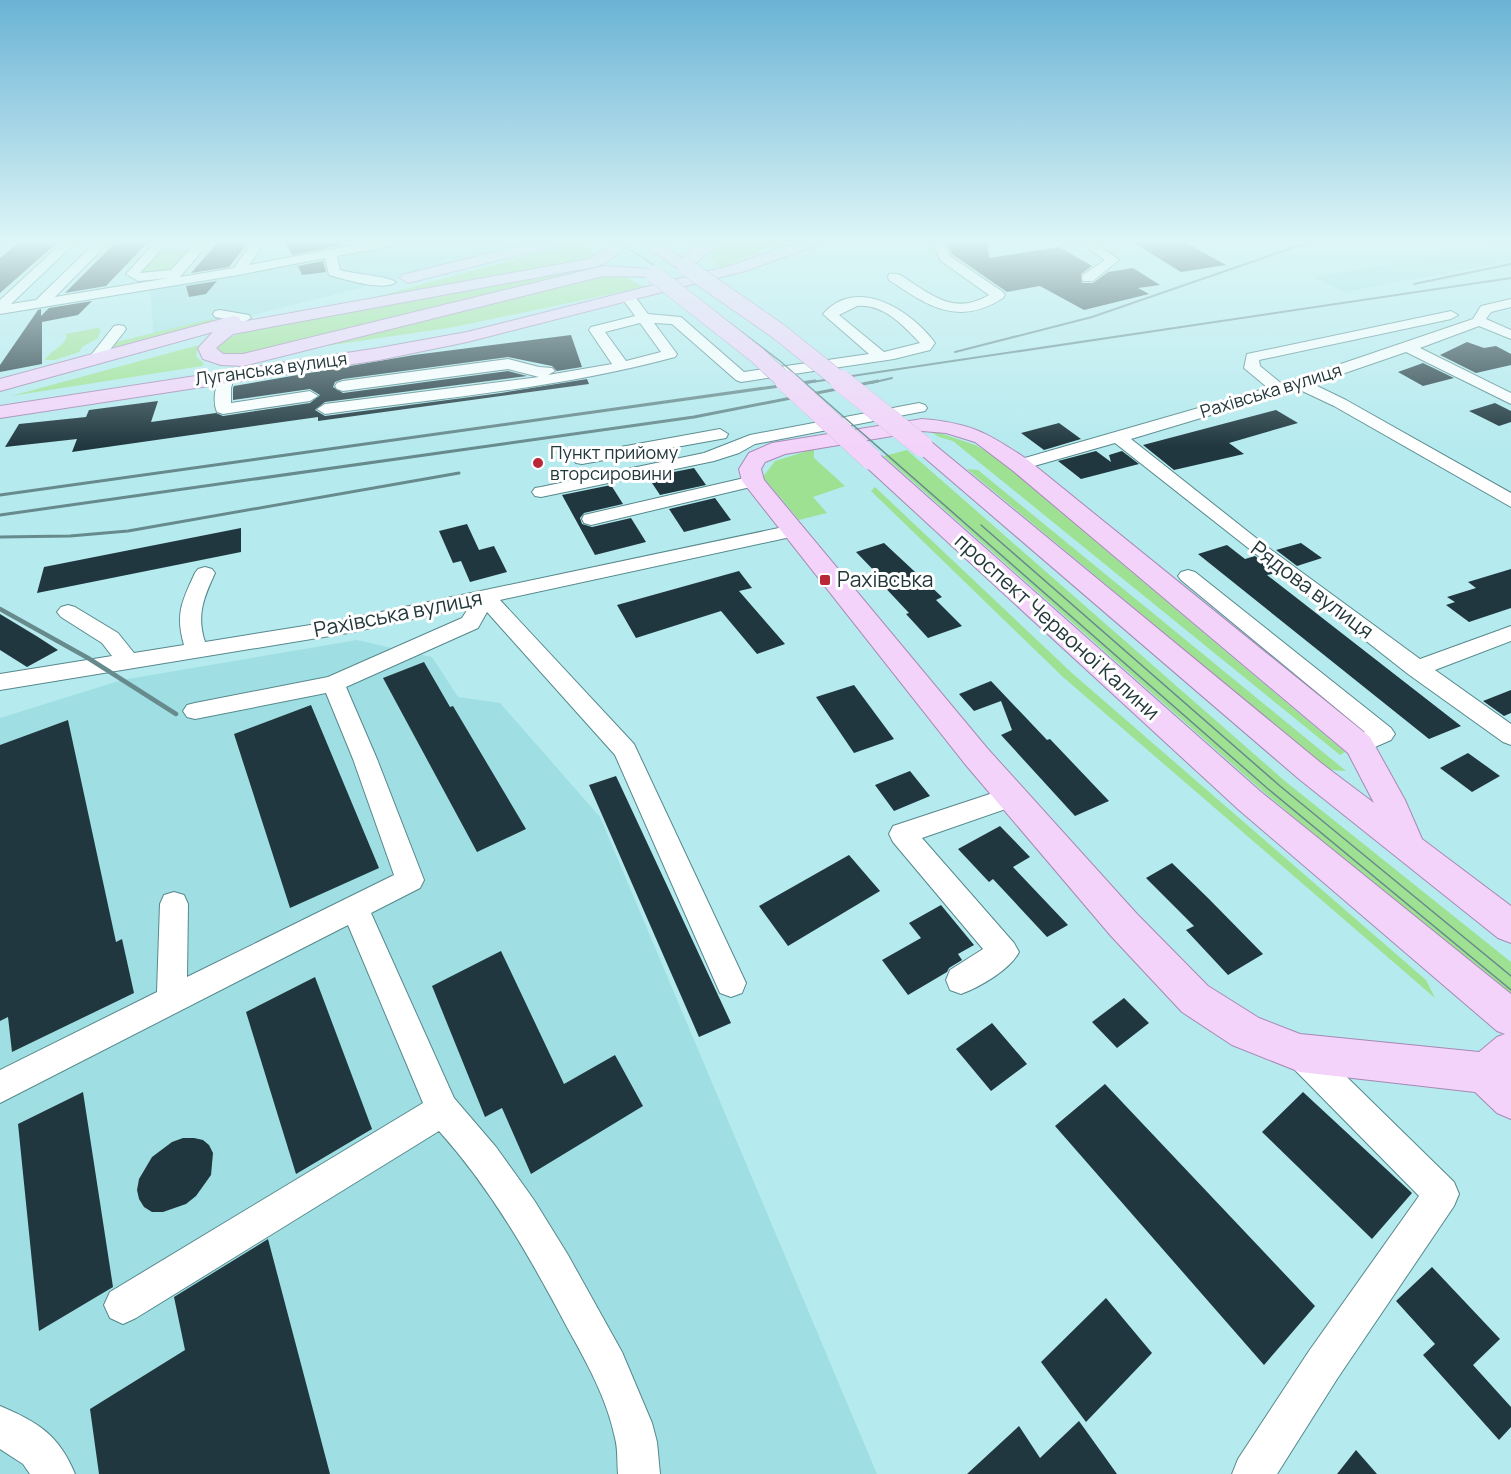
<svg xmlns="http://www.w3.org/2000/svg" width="1511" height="1474" font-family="Manrope,sans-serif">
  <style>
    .built { fill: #9fdfe3 }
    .green { fill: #9ee192 }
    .building { fill: #21373f }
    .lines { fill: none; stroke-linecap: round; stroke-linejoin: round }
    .minor-casing { stroke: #56888c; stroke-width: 2 }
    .major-casing { stroke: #a689b5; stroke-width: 2 }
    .minor { fill: #fff; fill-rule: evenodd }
    .major { fill: #f4d3fa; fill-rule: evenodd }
    .tram { stroke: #678a8d; stroke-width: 1.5 }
    .rail-far2 { stroke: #678a8d; stroke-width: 2 }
    .rail-far1 { stroke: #678a8d; stroke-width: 3 }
    .rail { stroke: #678a8d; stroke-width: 4.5 }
    .major-bridge-far1-casing { stroke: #a689b5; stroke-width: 18; stroke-linecap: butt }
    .major-bridge-casing { stroke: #a689b5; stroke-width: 22; stroke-linecap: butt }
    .major-bridge-far1 { stroke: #f4d3fa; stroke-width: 17 }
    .major-bridge { stroke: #f4d3fa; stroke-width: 22 }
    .poi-dot { fill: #b92838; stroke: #fff; stroke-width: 2 }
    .labels { text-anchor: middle; stroke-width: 6; stroke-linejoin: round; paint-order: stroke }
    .far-street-label { font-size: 18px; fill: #23383a; stroke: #fff }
    .far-poi-label { font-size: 18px; fill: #23383a; stroke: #fff; text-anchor: start }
    .poi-label { font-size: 21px; fill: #23383a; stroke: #fff; text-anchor: start }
    .street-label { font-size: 21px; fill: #23383a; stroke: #fff }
  </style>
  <rect width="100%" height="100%" fill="#b5eaee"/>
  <!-- built -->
  <path class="built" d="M394 240H552L154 340 150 287 394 244Z
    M1511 242V261L1345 292 1315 277Z
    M357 640 432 657 458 697 500 703 600 817 877 1474H0V718L122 680Z"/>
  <!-- green -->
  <path class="green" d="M749 240H787L720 268 709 257 719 247Z
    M578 242 594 252V258L346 305Z
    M160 250H191L173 273 161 275 138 273Z
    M594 268 596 270 253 356H225L216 350 217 346 227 338 245 332Z
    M604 275 628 278 644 287 454 327 326 346Z
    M211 319 220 321 118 348 113 346 116 342Z
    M97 328 101 329 98 338 82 347 79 352 55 360H45C51 350 62 348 67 337L65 334Z
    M195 346H199L196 356 204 364 202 366 11 396Z
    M937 432 975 445 993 455 1345 752 1340 755 953 441 939 437 933 433Z
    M814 449V458L845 486 813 497 827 513 799 520 763 477 775 461Z
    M907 450 1286 782 1511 962V998L1265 793 884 456Z
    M967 469 978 470 1346 771 1332 770 1325 766Z
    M875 487 1073 674 1426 980 1435 998 1063 677 871 491Z"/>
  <!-- building -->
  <path class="building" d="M22 240H60L0 293V258Z
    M118 240H150L106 286 65 293Z
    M220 240H250L229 267 191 273Z
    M284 240H339L342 245 292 255Z
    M945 240H987L989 258 1059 247 1092 266 1081 274 1082 283H1093L1108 272 1133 268 1160 285 1138 288 1149 294 1084 310 1040 286 1007 292 952 254Z
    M1129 240H1181L1226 265 1181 272Z
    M323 261 326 272 302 275 298 266Z
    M217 281 206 294 189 297 186 286Z
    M92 301 78 315 42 322V364L0 372V365L38 310 41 309V316L49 308Z
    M571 335 582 367 557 371 552 366 508 357 343 379 335 382 333 387 343 393 508 371 527 376 325 402 315 410 325 416 501 393 587 379 589 384 318 421V417L72 452 77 439 5 447 19 424 86 417 89 410 158 401 151 422 216 413 223 416 310 403 320 395 310 389 233 400V388L234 386 414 355Z
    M1467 342 1484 348 1496 346 1511 354V365L1476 373 1440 355Z
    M1423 363 1454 378 1423 386 1398 372Z
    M1495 403 1511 411V422L1499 426 1469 411Z
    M1276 410 1298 423 1229 443 1244 454 1174 470 1143 445Z
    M1059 423 1081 439 1044 450 1021 433Z
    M1096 451 1111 462 1109 455 1122 451 1139 464 1081 479 1058 461Z
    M694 468 706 485 660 495 648 477Z
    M611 485 623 504 584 513 580 518 582 524 592 527 631 518 646 542 595 555 562 495Z
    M715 498 731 520 684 532 669 509Z
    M467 524 479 550 494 546 507 572 470 582 461 561 453 563 439 531Z
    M241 528V552L37 593 44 567Z
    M884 543 942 597 936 600 962 626 928 638 906 614 909 613 878 580 882 579 856 552Z
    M1301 543 1322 558 1297 566 1276 550Z
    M1227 545 1245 559 1255 556 1276 573 1267 575 1461 726 1429 739 1198 554Z
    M1511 569V608L1469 622 1446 605 1455 602 1447 597 1476 588 1468 582Z
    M739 571 752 588 739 591 785 644 757 654 721 611 636 638 617 605Z
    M0 614 38 637 58 650 27 667 0 650Z
    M424 662 450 707 453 706 526 829 477 852 383 678Z
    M991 681 1047 740 1050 739 1109 801 1075 816 1001 735 1012 730 1001 701 974 711 959 694Z
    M854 685 894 739 854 753 816 697Z
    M1511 690V713L1504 716 1483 701Z
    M311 705 379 868 290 908 234 734Z
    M68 720 116 942 122 939 134 993 12 1052 8 1017 0 1021V745Z
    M1468 753 1500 776 1472 792 1440 768Z
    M910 771 930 796 894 811 875 785Z
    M616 776 731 1023 699 1037 589 785Z
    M1000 826 1030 857 1013 867 1068 925 1047 937 993 879 989 882 958 849Z
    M849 855 880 891 788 946 759 906Z
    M1172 863 1209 899 1263 954 1228 975 1186 930 1194 926 1146 878Z
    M941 905 974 945 958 954 962 960 949 968 947 972 908 995 882 960 921 938 909 923Z
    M501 951 564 1084 615 1055 643 1106 531 1174 502 1108 485 1117 432 986Z
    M315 977 372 1129 296 1174 246 1012Z
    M1124 998 1149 1023 1117 1048 1092 1022Z
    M992 1023 1027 1064 991 1091 956 1049Z
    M1105 1084 1315 1306 1264 1365 1055 1126Z
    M83 1092 113 1287 39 1331 18 1124Z
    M1303 1092 1412 1193 1372 1239 1262 1132Z
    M183 1138H194L203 1140 209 1145 213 1153 211 1175 196 1196 186 1204 163 1212H152L144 1207 139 1199 137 1190 139 1179 152 1157 172 1142Z
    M268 1239 330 1474H99L90 1409 185 1350 174 1297Z
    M1432 1267 1500 1339 1473 1365 1511 1407V1427L1499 1440 1423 1355 1435 1344 1396 1301Z
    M1106 1298 1152 1353 1086 1422 1041 1362Z
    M1079 1421 1117 1474H967L1019 1426 1040 1458Z
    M1356 1450 1377 1474H1337Z"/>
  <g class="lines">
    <defs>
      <path id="minor" d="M0 240H9L0 247Z
        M65 240H78L11 304 36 300 98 240H111L55 297 169 278 138 281 126 274 157 240H170L140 273 171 270 198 240H211L180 277 234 268 254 240H266L249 265 381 240H396L390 246 337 256 340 270C353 274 388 276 396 282 384 292 344 279 329 275L325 258 238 275 0 314V300Z
        M927 240 943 241 950 256 1003 292 1005 295 1003 298C958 327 928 306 889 280L888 277 889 274C898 272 904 277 911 282 938 300 958 313 989 295L941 261 934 246Z
        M1058 240H1104L1097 244 1119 260 1093 281H1083L1082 278 1083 275 1105 260 1082 244H1064Z
        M628 293 633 294 648 314 681 317 744 372 869 354 823 314C857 275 912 311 935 343L930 350 894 359 741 382 736 380 672 324 654 323 677 354 675 357C561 388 442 398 325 414L317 409 325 404 539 377 508 369 343 391 337 389 335 386 337 383 343 381 508 359 539 367 552 368 555 371 548 375 612 364 589 330 591 327 635 316 621 297ZM857 306C883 303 904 326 920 343L884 352 839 315ZM640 323 661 352 626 361 605 332Z
        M1511 299V307L1491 312 1486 319 1511 330V339L1479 326 1420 348 1511 393V404L1406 352 1313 384 1346 400 1511 493V507L1334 406 1298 389 1131 439 1270 549 1420 659 1511 626V641L1435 670 1511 724V745L1503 742 1408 674 1115 443 1020 470 1014 469 1011 465 1014 461 1268 388 1244 368 1247 354 1451 311 1458 315 1451 319 1259 360 1260 366 1282 384 1473 319 1481 306Z
        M220 310 249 315 251 318 244 322 215 317 213 314 215 311Z
        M119 325 124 326 126 329 124 332 101 361H91L89 358 91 355 114 326Z
        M227 370 235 375 231 388V403L310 391 318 396 310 401 223 414 217 412C212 401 216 387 219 375Z
        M919 403 925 405 927 408 925 411 755 444 739 453 714 461 541 497 535 496 532 492 535 488 541 487 704 453 750 435Z
        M720 429 728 434 726 438 582 464 576 463 573 459 576 455 582 454Z
        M753 476 759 477 762 481 759 485 591 525 584 523 582 519 584 515Z
        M793 525 800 527 803 531 800 535 500 600 634 744 746 983 742 993 731 997 720 993 615 755 487 612 478 628 346 687 377 759 424 880 420 888 371 913 454 1098 496 1147 534 1200 568 1255 622 1352 652 1423 657 1442 660 1474H618C617 1462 618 1449 615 1438 607 1399 587 1363 568 1329 531 1259 492 1190 439 1131L136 1318 123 1324 110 1318 104 1305 110 1292 423 1103 348 925 0 1103V1070L157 992 160 904 164 895 174 892 184 895 188 904 187 977 394 875 353 759 326 693 195 719 187 717 183 711 187 705 195 703 328 677 462 618 469 607 348 633 0 690V674L112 656 102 643 61 617 57 612 61 607 68 605 75 607 118 633 134 653 184 645C175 614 182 601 195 573L198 569 205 567 212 569 215 573C204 597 196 615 205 642L348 619Z
        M1188 570 1195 572 1391 728 1395 734 1391 740 1359 754 1350 751 1347 745 1350 739 1365 732 1181 580 1178 576 1181 572Z
        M1011 787 1020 790 1024 797 1020 804 922 838 1014 943 1019 952C1010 970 980 987 961 994L950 990 946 980 950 970 983 949 893 842 889 834 893 826Z
        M1300 1038 1311 1042 1454 1182 1459 1194 1454 1206 1337 1379 1277 1474H1232L1238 1459 1309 1351 1419 1196 1289 1064 1284 1053 1289 1042Z
        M0 1406C38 1422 59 1435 75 1474H30L23 1464 0 1449Z"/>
      <path id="major" d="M542 240H569L567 243 408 283 400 278 402 275Z
        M637 240H655L683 258C697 240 712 240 733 240L731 243C713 248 702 254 692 270H680Z
        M803 240H825L823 243 745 271 467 342 379 360 0 418V406L379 348 467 332 733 265Z
        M616 243 621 245 624 248C617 257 608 261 599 266L233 334 216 348 223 354H243L603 266 654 269 660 271 662 274 660 277 603 276 243 366 221 365 203 359 198 348 213 332 0 391V379L233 316 239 317 241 322 589 259Z
        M922 419C971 423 988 433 1028 460L1370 737 1405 800 1422 839 1511 906V943L1498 938 1299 779 911 446 914 441 922 440 930 441 1321 763 1374 803 1348 753 1012 470 975 442 946 433 922 431 785 454 765 462 761 469 764 480 987 748 1137 914 1208 986 1259 1018 1300 1034 1479 1052 1497 1037 1505 1034 1497 1031 1239 810 863 464 860 459 863 454 871 452 879 454 1261 792 1511 994V1119L1497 1113 1475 1092 1300 1072 1232 1045 1182 1012 1111 936 965 764 742 481 739 469 749 453 772 443Z"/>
    </defs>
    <!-- minor casing -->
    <use href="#minor" class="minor-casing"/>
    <!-- major casing -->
    <use href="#major" class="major-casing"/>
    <!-- minor -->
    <use href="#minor" class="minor"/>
    <!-- major -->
    <use href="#major" class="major"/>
    <!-- tram -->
    <path class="tram" d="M613 240 644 258 780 361 1267 788 1511 990
      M981 525 1280 786 1511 976"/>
    <!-- rail-far2 -->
    <path class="rail-far2" d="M1414 284 1511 264
      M955 352 1092 317 1315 240
      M805 383 1511 278
      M871 383 892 378"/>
    <!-- rail-far1 -->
    <path class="rail-far1" d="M0 495 815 381
      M0 515 694 417 878 381
      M0 537 70 536 128 531 459 473"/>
    <!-- rail -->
    <path class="rail" d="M0 609 88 658 176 714"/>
    <defs>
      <path id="major-bridge-far1" d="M686 267 778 331 843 383
        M654 274 757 355 787 383"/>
      <path id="major-bridge" d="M786 381 871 459
        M841 381 922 446"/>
    </defs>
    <!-- major-bridge-far1 casing -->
    <use href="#major-bridge-far1" class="major-bridge-far1-casing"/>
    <!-- major-bridge casing -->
    <use href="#major-bridge" class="major-bridge-casing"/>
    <!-- major-bridge-far1 -->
    <use href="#major-bridge-far1" class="major-bridge-far1"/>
    <!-- major-bridge -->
    <use href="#major-bridge" class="major-bridge"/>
  </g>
  <!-- sky -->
  <linearGradient id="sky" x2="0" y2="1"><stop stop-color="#6ab3d5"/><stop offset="0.54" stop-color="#def6f7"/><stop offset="1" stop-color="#def6f7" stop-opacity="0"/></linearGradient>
  <rect width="1511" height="447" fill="url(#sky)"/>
  <!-- markers -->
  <g class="poi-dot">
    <circle cx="538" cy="463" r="6"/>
    <rect x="819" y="574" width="12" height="12" rx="3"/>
  </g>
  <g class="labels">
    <!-- far-street labels -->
    <g class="far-street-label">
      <text transform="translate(271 369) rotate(-8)" y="6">Луганська вулиця</text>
      <text transform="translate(1271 391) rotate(-17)" y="6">Рахівська вулиця</text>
    </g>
    <!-- far-poi labels -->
    <g class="far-poi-label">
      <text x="550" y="459">Пункт прийому<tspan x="550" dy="21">вторсировини</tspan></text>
    </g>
    <!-- poi labels -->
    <g class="poi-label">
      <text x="837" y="587">Рахівська</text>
    </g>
    <!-- street labels -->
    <g class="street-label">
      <text transform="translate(1312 590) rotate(37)" y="7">Рядова вулиця</text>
      <text transform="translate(398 614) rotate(-11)" y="7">Рахівська вулиця</text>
      <text transform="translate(1057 627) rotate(42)" y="7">проспект Червоної Калини</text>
    </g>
  </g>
</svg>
